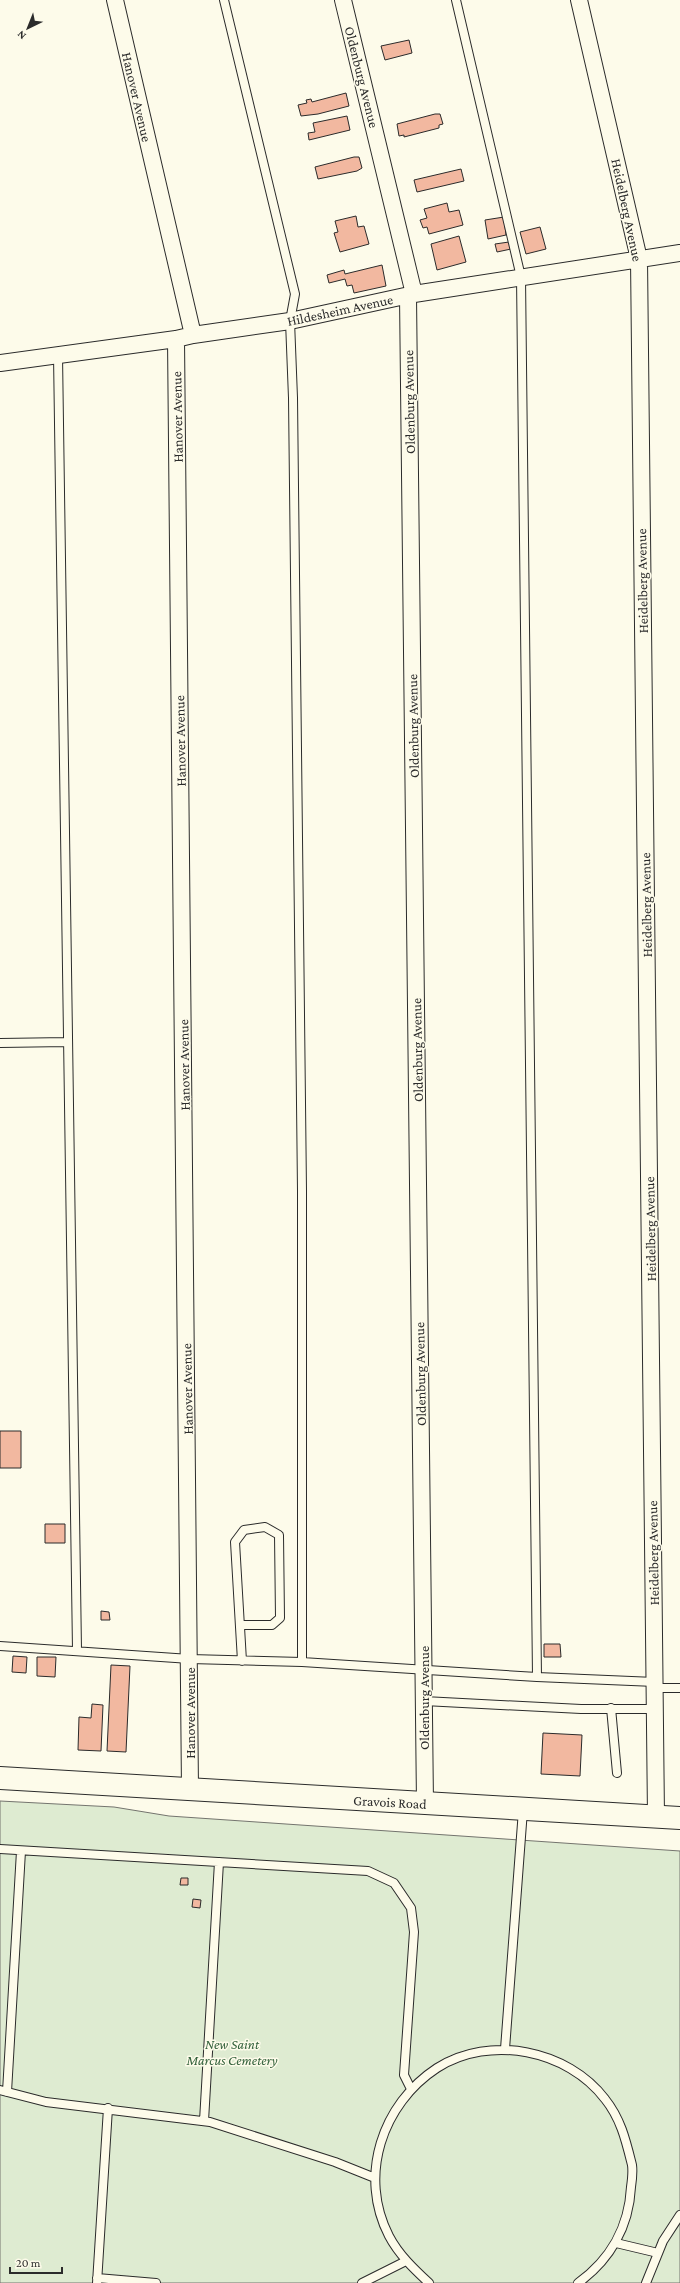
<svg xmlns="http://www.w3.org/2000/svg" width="680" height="2283" font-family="'Crimson Pro',serif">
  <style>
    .green { fill: #deebd1; stroke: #74746e }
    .building { fill: #f2b8a0; stroke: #2b2b2b }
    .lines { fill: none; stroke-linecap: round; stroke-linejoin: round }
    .service-casing { stroke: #2b2b2b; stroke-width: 10 }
    .minor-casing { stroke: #2b2b2b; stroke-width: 18 }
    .primary-casing { stroke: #2b2b2b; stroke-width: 24 }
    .service { stroke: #fdfbea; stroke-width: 8 }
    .minor { stroke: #fdfbea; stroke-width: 16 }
    .primary { stroke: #fdfbea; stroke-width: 22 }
    .labels { text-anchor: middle; stroke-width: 3; stroke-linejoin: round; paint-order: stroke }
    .street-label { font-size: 14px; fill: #2b2b2b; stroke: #fdfbea }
    .park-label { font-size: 14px; font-style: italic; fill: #34623c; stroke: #fdfbea }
  </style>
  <rect width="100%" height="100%" fill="#fdfbea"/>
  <!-- green -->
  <path class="green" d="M0 1801 114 1807 169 1816 680 1851V2283H0Z"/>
  <!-- building -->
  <path class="building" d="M409 40 412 53 385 60 381 46Z
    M346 93 349 106 318 114 301 116 298 105 307 103 306 100 311 99 312 102Z
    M435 114H440L443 124 439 125V128L404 137V135L399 136 397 124Z
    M347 116 350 130 309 140 308 133 315 132 313 123Z
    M354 157H359L362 168 357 171 318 179 315 167Z
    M461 169 464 181 417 192 414 180Z
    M447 203 449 212 459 210 463 225 429 234 427 227 423 228 420 220 427 218 424 209Z
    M356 216 358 227 364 226 369 244 340 252 334 233 338 232 335 221Z
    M504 217 506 235 488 239 485 220Z
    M540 227 546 249 526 254 520 232Z
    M459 236 466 262 437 270 431 244Z
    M509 242 511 249 497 252 495 244Z
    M382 265 386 286 354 293 352 285 347 286 345 279 329 283 327 275 344 270 345 274Z
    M0 1431H21V1468H0Z
    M45 1524H65V1543H45Z
    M101 1611 109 1612 110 1620H101Z
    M544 1644H560L561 1657H544Z
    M13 1656 27 1657 26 1673 12 1672Z
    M37 1657H56L55 1677 37 1676Z
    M111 1665 130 1666 126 1752 107 1751Z
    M92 1704 103 1705 101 1751 78 1750 79 1717 91 1718Z
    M543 1733 582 1735 580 1776 541 1774Z
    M181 1878H188V1885H180Z
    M193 1899 201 1900 200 1908 192 1907Z"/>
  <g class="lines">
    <defs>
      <path id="service" d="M224 0 295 294 290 321 293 398 302 1191V1662
        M456 0 521 277 537 1677
        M58 355 77 1650
        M0 1043 67 1042
        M240 1625H272L280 1618 279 1535 265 1527 244 1530 235 1542 242 1661
        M0 1646 190 1659 302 1662 537 1677 655 1682
        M655 1688H680
        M424 1701 581 1709H655
        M611 1708 617 1773
        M0 1849 368 1871 394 1883 411 1908 414 1932 404 2075 411 2089
        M505 2049 523 1810
        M0 2090 46 2102 210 2122 335 2162 375 2178
        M7 2092 21 1851
        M204 2121 219 1862
        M616 2243 658 2253
        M97 2278 156 2283
        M97 2283 108 2108
        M362 2283 406 2261
        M429 2283C414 2269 399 2255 389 2236 358 2176 382 2104 437 2068 490 2034 568 2050 605 2099 621 2119 626 2141 632 2165 633 2172 632 2180 631 2187 629 2227 610 2260 578 2283
        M646 2283 663 2241 680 2215"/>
      <path id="minor" d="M115 0 193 335
        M343 0 414 294
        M579 0 639 259 656 1817
        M408 296 425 1804
        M176 339 190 1790
        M0 363 176 339 193 335 290 321 414 294 680 253"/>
      <path id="primary" d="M0 1778 680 1818"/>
    </defs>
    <!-- service casing -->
    <use href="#service" class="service-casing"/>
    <!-- minor casing -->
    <use href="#minor" class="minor-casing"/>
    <!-- primary casing -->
    <use href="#primary" class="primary-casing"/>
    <!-- service -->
    <use href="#service" class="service"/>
    <!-- minor -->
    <use href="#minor" class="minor"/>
    <!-- primary -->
    <use href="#primary" class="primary"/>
  </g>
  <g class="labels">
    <!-- street labels -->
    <g class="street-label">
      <text transform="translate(362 77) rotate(76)" y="5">Oldenburg Avenue</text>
      <text transform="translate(137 97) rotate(77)" y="5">Hanover Avenue</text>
      <text transform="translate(627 210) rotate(78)" y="5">Heidelberg Avenue</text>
      <text transform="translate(340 310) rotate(-12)" y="5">Hildesheim Avenue</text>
      <text transform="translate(409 402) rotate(-91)" y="5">Oldenburg Avenue</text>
      <text transform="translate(177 417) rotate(-91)" y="5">Hanover Avenue</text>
      <text transform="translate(642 581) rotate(-91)" y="5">Heidelberg Avenue</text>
      <text transform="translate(413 726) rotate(-91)" y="5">Oldenburg Avenue</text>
      <text transform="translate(180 741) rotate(-91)" y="5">Hanover Avenue</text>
      <text transform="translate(646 905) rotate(-91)" y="5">Heidelberg Avenue</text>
      <text transform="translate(417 1050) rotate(-91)" y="5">Oldenburg Avenue</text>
      <text transform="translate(184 1065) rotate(-91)" y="5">Hanover Avenue</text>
      <text transform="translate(650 1229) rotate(-91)" y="5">Heidelberg Avenue</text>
      <text transform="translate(420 1374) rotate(-91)" y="5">Oldenburg Avenue</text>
      <text transform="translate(187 1389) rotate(-91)" y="5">Hanover Avenue</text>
      <text transform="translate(653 1553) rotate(-91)" y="5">Heidelberg Avenue</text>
      <text transform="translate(424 1698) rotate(-90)" y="5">Oldenburg Avenue</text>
      <text transform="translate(190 1713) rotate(-90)" y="5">Hanover Avenue</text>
      <text transform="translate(390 1802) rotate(3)" y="5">Gravois Road</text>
    </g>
    <!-- park labels -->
    <g class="park-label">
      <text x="232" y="2049">New Saint<tspan x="232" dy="16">Marcus Cemetery</tspan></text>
    </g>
  </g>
  <!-- north arrow -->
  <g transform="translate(28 28) rotate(223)" stroke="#fdfbea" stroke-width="3" paint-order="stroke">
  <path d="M0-3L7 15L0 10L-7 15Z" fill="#2b2b2b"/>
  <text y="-6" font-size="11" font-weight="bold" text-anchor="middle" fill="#2b2b2b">N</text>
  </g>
  <!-- scale -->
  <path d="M10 2267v6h52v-6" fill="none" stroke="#2b2b2b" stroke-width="2"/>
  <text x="16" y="2267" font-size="12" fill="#2b2b2b" stroke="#fdfbea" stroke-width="3" paint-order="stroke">20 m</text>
</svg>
